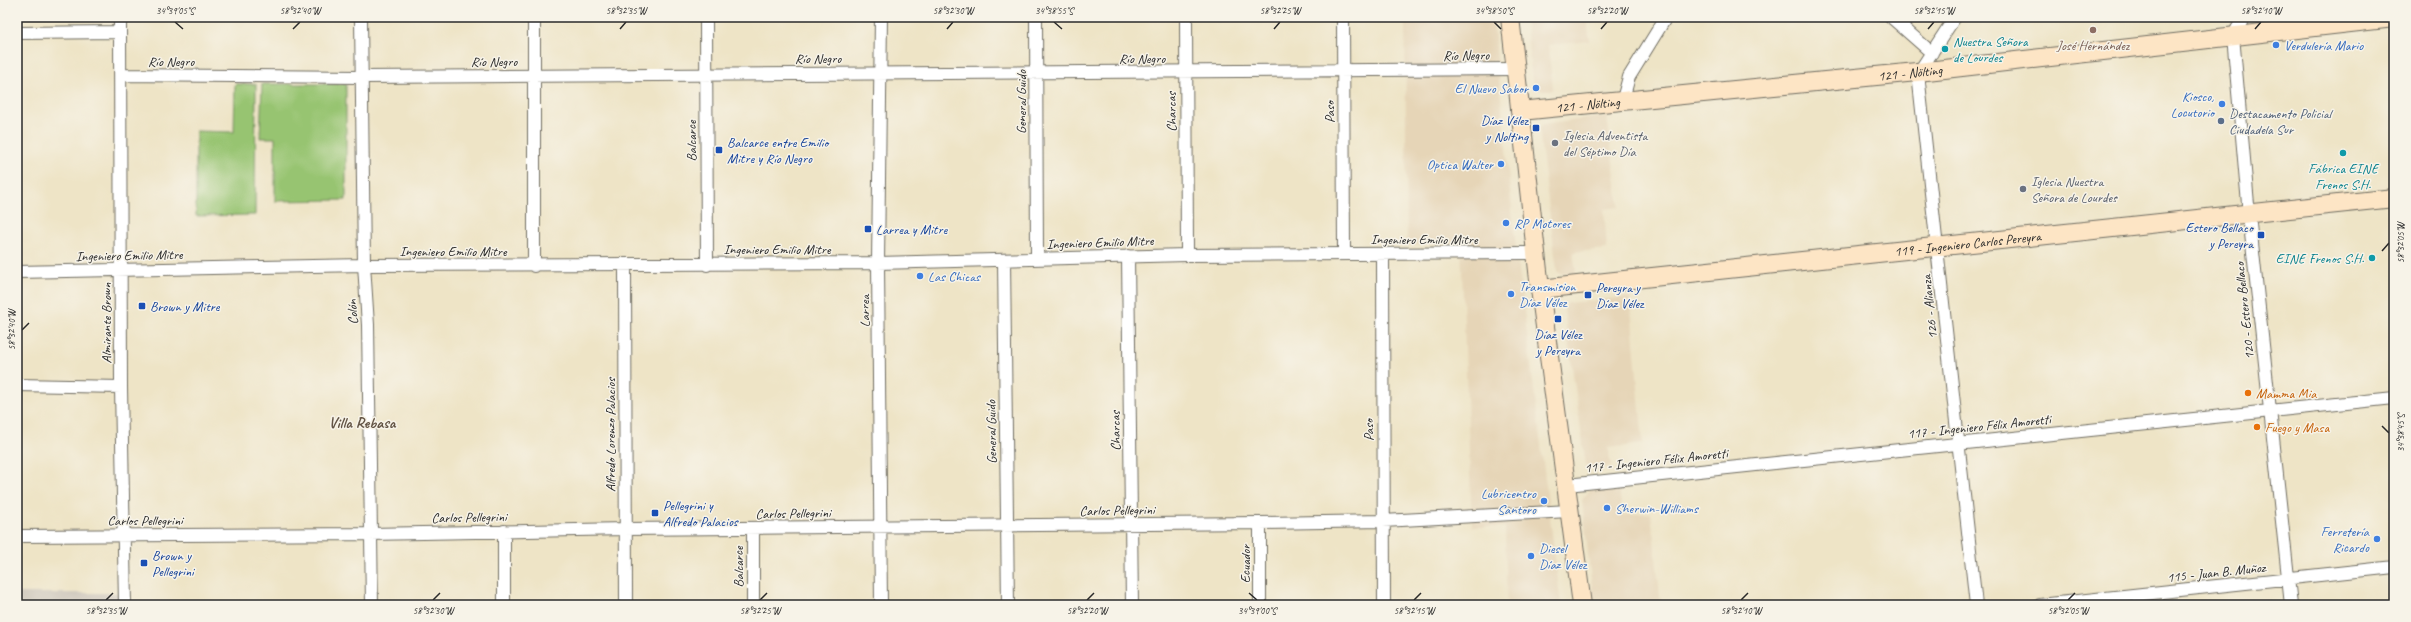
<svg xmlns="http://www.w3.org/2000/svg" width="2411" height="622" font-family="Caveat,sans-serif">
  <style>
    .built { fill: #e6d5b7 }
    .industrial { fill: #cac3b8 }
    .green { fill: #97c471; stroke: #61784e }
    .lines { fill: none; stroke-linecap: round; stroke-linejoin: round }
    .street-casing { stroke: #6f6c61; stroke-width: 14 }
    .secondary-casing { stroke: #6f6c61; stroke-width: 20 }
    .street { stroke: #fff; stroke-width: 12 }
    .secondary { stroke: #fde5c5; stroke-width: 18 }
    .ticks { fill: none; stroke: #2b2b2b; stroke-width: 1.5 }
    .education-dot { fill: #8d6e63; stroke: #f7f3e8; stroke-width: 1.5 }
    .shop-dot { fill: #3f7fe0; stroke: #f7f3e8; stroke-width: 1.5 }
    .culture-dot { fill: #0f9aa8; stroke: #f7f3e8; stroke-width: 1.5 }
    .service-dot { fill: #5c6f8a; stroke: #f7f3e8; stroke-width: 1.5 }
    .transit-dot { fill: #1a4fb4; stroke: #f7f3e8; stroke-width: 1.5 }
    .worship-dot { fill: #6b7280; stroke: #f7f3e8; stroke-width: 1.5 }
    .food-dot { fill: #e8710a; stroke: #f7f3e8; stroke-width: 1.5 }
    .labels { text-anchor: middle; stroke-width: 3; stroke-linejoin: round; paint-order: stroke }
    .culture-label { font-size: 14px; fill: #0d838f; stroke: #f7f3e8; text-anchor: start }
    .education-label { font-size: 14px; fill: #785e54; stroke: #f7f3e8 }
    .shop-label { font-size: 14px; fill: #366cbe; stroke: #f7f3e8; text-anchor: start }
    .street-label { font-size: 14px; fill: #2b2b2b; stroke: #f7f3e8 }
    .service-label { font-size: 14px; fill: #4e5e75; stroke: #f7f3e8; text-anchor: start }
    .transit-label { font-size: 14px; fill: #164399; stroke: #f7f3e8; text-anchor: start }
    .worship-label { font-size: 14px; fill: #5b616d; stroke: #f7f3e8; text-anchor: start }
    .food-label { font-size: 14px; fill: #c56008; stroke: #f7f3e8; text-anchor: start }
    .quarter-label { font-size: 16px; font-weight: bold; fill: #645546; stroke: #f7f3e8 }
    .neatline { fill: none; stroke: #2b2b2b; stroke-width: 1.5 }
    .ticks-label { font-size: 10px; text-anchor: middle; fill: #2b2b2b }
  </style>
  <rect width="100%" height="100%" fill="#f7f3e8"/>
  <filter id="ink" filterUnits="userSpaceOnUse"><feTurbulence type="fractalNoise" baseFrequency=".025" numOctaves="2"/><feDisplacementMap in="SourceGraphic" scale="8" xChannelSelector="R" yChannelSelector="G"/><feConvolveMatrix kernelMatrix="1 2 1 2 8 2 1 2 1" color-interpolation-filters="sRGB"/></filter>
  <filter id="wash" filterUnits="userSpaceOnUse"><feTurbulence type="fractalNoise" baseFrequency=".012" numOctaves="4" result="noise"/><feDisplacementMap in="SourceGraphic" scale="16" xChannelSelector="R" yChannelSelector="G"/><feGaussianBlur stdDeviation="0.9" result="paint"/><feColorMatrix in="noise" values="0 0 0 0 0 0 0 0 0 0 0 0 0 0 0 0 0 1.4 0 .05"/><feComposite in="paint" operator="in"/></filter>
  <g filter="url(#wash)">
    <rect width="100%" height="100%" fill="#eee4c6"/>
    <!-- built -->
    <path class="built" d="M1405 17H1493L1514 231 1561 605H1507L1505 527H1472L1461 244 1407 245Z
      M1525 17H1593V23H1587L1590 41 1548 45 1553 90H1536L1533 86Z
      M1607 116 1619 207 1604 209 1607 249 1573 252 1576 273 1561 274 1557 271 1539 128 1543 125Z
      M1630 297 1643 444 1608 448 1611 467 1591 468 1586 465 1564 310 1568 303Z
      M1619 485 1622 515 1651 513 1661 605H1594L1582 500 1590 490 1596 487Z"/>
    <!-- industrial -->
    <path class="industrial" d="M17 593H118V605H17Z"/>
    <!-- green -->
    <path class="green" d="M235 84H256L255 215 196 216V131L234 132Z
      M262 84H346V200L275 201V138H260Z"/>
  </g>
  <g filter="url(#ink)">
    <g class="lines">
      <defs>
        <path id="street" d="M120 17 121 387 125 605
          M361 17 364 265 368 325 372 605
          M706 17 707 265
          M1036 17 1037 259
          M1186 17 1187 255
          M1343 17 1344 254
          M1891 17 1932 53
          M1955 17 1919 72V83L1976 605
          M2244 17 2233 36 2249 215 2291 605
          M17 33 120 32
          M121 75 361 77 1516 69
          M1623 99 1629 77 1666 17
          M1383 254 1384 605
          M1128 256 1132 605
          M1004 260 1008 605
          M625 265 626 605
          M534 266V17
          M17 272 364 265 878 263 1187 255 1536 253
          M17 385 121 387
          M1567 485 2394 398
          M1260 523V605
          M753 529V605
          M504 531V605
          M17 536 370 534 625 529 1260 523 1383 521 1569 511
          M881 605 878 263 881 17
          M2040 605 2394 567"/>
        <g id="secondary">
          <path d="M1510 17 1540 289 1582 605"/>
          <path id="s1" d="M1520 111 1927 71 2394 18"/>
          <path id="s2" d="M1540 289 2394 198"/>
        </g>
      </defs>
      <!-- street casing -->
      <use href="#street" class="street-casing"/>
      <!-- secondary casing -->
      <use href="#secondary" class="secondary-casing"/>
      <!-- street -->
      <use href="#street" class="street"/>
      <!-- secondary -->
      <use href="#secondary" class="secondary"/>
    </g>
  </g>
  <!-- ticks -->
  <path class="ticks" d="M175 22 183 29M1054 22 1062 29M1494 22 1501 29M293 29 300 22M620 29 626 22M947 29 953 22M1274 29 1280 22M1601 29 1607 22M1928 29 1934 22M2255 29 2261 22M2382 251 2389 243M22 330 29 323M2382 426 2389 433M1249 593 1257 600M106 600 113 593M433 600 440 593M760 600 767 593M1087 600 1094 593M1414 600 1421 593M1741 600 1748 593M2068 600 2075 593"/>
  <!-- markers -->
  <circle class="education-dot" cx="2093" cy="30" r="4"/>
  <g class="shop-dot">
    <circle cx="2276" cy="45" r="4"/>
    <circle cx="1536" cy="88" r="4"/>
    <circle cx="2222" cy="104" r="4"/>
    <circle cx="1501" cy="164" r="4"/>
    <circle cx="1506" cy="223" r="4"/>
    <circle cx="920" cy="276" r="4"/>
    <circle cx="1511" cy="294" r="4"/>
    <circle cx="1544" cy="501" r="4"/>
    <circle cx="1607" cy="508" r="4"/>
    <circle cx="2377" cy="539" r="4"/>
    <circle cx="1531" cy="556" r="4"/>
  </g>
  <g class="culture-dot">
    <circle cx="1945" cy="49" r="4"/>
    <circle cx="2343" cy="153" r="4"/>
    <circle cx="2372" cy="258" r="4"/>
  </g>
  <circle class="service-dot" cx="2221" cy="121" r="4"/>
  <g class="transit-dot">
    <rect x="1532" y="124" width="8" height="8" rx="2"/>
    <rect x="715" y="146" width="8" height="8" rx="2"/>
    <rect x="864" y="225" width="8" height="8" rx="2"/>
    <rect x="2257" y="231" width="8" height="8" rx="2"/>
    <rect x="1584" y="291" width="8" height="8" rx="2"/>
    <rect x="138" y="302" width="8" height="8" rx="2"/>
    <rect x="1554" y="315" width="8" height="8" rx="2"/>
    <rect x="651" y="509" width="8" height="8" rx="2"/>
    <rect x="140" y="559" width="8" height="8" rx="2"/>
  </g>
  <g class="worship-dot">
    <circle cx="1555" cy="143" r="4"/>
    <circle cx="2023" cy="189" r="4"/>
  </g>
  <g class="food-dot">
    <circle cx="2248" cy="393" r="4"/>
    <circle cx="2257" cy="427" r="4"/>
  </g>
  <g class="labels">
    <!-- culture labels -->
    <g class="culture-label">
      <text x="1953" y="46">Nuestra Señora<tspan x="1953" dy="16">de Lourdes</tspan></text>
      <text x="2343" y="173" text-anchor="middle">Fábrica EINE<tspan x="2343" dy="16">Frenos S.H.</tspan></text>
      <text x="2364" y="263" text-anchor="end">EINE Frenos S.H.</text>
    </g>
    <!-- education labels -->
    <g class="education-label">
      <text x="2093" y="50">José Hernández</text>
    </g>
    <!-- shop labels -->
    <g class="shop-label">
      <text x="2284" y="50">Verdulería Mario</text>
      <text x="1528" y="93" text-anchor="end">El Nuevo Sabor</text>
      <text x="2214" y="101" text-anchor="end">Kiosco,<tspan x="2214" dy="16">Locutorio</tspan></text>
      <text x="1493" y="169" text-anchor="end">Optica Walter</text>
      <text x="1514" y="228">RP Motores</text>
      <text x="928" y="281">Las Chicas</text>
      <text x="1519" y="291">Transmision<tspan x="1519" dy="16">Díaz Vélez</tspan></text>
      <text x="1536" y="498" text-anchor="end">Lubricentro<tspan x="1536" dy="16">Santoro</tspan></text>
      <text x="1615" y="513">Sherwin-Williams</text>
      <text x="2369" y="536" text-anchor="end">Ferretería<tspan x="2369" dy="16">Ricardo</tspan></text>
      <text x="1539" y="553">Diesel<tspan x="1539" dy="16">Díaz Vélez</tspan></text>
    </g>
    <!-- street labels -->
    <g class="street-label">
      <text transform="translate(1466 55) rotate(-1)" y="5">Río Negro</text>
      <text x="818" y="63">Río Negro</text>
      <text x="1142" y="63">Río Negro</text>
      <text x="171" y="66">Río Negro</text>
      <text x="494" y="66">Río Negro</text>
      <text dy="5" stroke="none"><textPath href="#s1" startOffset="392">121 - Nölting</textPath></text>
      <text transform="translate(1021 102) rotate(-90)" y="5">General Guido</text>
      <text dy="5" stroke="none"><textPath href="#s1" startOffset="68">121 - Nölting</textPath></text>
      <text transform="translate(1171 112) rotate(-91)" y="5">Charcas</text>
      <text transform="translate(1329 112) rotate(-90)" y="5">Paso</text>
      <text transform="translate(691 141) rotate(-90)" y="5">Balcarce</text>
      <text x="1424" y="244">Ingeniero Emilio Mitre</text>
      <text transform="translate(1100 242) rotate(-2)" y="5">Ingeniero Emilio Mitre</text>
      <text dy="5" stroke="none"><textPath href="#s2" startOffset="430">119 - Ingeniero Carlos Pereyra</textPath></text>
      <text x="777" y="254">Ingeniero Emilio Mitre</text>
      <text x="453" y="256">Ingeniero Emilio Mitre</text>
      <text transform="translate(129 255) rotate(-1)" y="5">Ingeniero Emilio Mitre</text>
      <text transform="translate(1929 307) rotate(-96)" y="5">126 - Alianza</text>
      <text transform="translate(864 311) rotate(-90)" y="5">Larrea</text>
      <text transform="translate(2244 311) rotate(-96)" y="5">120 - Estero Bellaco</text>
      <text transform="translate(352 312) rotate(-94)" y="5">Colón</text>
      <text transform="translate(106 323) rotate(-90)" y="5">Almirante Brown</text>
      <text transform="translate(1979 426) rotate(-6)" y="5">117 - Ingeniero Félix Amoretti</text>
      <text transform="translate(1368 430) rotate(-90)" y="5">Paso</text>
      <text transform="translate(1115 431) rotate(-91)" y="5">Charcas</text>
      <text transform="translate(991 432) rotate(-91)" y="5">General Guido</text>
      <text transform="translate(610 435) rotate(-90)" y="5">Alfredo Lorenzo Palacios</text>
      <text transform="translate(1656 460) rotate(-6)" y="5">117 - Ingeniero Félix Amoretti</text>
      <text transform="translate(1117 510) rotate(-1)" y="5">Carlos Pellegrini</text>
      <text transform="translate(793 513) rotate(-1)" y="5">Carlos Pellegrini</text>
      <text transform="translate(469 517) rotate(-1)" y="5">Carlos Pellegrini</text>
      <text x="145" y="525">Carlos Pellegrini</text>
      <text transform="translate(1245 564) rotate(-90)" y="5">Ecuador</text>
      <text transform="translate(738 567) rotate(-90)" y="5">Balcarce</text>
      <text transform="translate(2216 572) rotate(-6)" y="5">115 - Juan B. Muñoz</text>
    </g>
    <!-- service labels -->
    <g class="service-label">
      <text x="2229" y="118">Destacamento Policial<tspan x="2229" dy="16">Ciudadela Sur</tspan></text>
    </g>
    <!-- transit labels -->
    <g class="transit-label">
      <text x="1528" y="125" text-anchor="end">Díaz Vélez<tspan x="1528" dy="16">y Nolting</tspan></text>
      <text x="727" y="147">Balcarce entre Emilio<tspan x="727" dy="16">Mitre y Río Negro</tspan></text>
      <text x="2253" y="232" text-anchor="end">Estero Bellaco<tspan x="2253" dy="16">y Pereyra</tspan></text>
      <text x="876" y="234">Larrea y Mitre</text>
      <text x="1596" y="292">Pereyra y<tspan x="1596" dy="16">Díaz Vélez</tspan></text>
      <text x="150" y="311">Brown y Mitre</text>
      <text x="1558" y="339" text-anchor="middle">Díaz Vélez<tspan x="1558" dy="16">y Pereyra</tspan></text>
      <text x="663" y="510">Pellegrini y<tspan x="663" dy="16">Alfredo Palacios</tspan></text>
      <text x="152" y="560">Brown y<tspan x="152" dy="16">Pellegrini</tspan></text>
    </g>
    <!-- worship labels -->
    <g class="worship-label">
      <text x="1563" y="140">Iglesia Adventista<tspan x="1563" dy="16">del Séptimo Día</tspan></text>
      <text x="2031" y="186">Iglesia Nuestra<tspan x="2031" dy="16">Señora de Lourdes</tspan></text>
    </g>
    <!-- food labels -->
    <g class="food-label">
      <text x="2256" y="398">Mamma Mia</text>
      <text x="2265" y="432">Fuego y Masa</text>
    </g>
    <!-- quarter labels -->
    <g class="quarter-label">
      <text x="362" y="428">Villa Rebasa</text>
    </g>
  </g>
  <!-- margin -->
  <rect width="2411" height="622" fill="none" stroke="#f7f3e8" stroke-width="44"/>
  <rect x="22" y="22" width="2367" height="578" class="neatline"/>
  <g class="ticks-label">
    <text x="175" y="14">34°39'05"S</text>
    <text x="300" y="14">58°32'40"W</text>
    <text x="626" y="14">58°32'35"W</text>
    <text x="953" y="14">58°32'30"W</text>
    <text x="1054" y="14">34°38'55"S</text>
    <text x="1280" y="14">58°32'25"W</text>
    <text x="1494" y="14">34°38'50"S</text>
    <text x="1607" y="14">58°32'20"W</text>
    <text x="1934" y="14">58°32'15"W</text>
    <text x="2261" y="14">58°32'10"W</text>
    <text transform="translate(2400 243) rotate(-90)" y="4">58°32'05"W</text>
    <text transform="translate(11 330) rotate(-90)" y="4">58°32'40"W</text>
    <text transform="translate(2400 433) rotate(-90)" y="4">34°38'45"S</text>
    <text x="106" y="614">58°32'35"W</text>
    <text x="433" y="614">58°32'30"W</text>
    <text x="760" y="614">58°32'25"W</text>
    <text x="1087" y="614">58°32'20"W</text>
    <text x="1257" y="614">34°39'00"S</text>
    <text x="1414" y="614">58°32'15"W</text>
    <text x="1741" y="614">58°32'10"W</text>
    <text x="2068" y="614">58°32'05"W</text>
  </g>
</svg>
